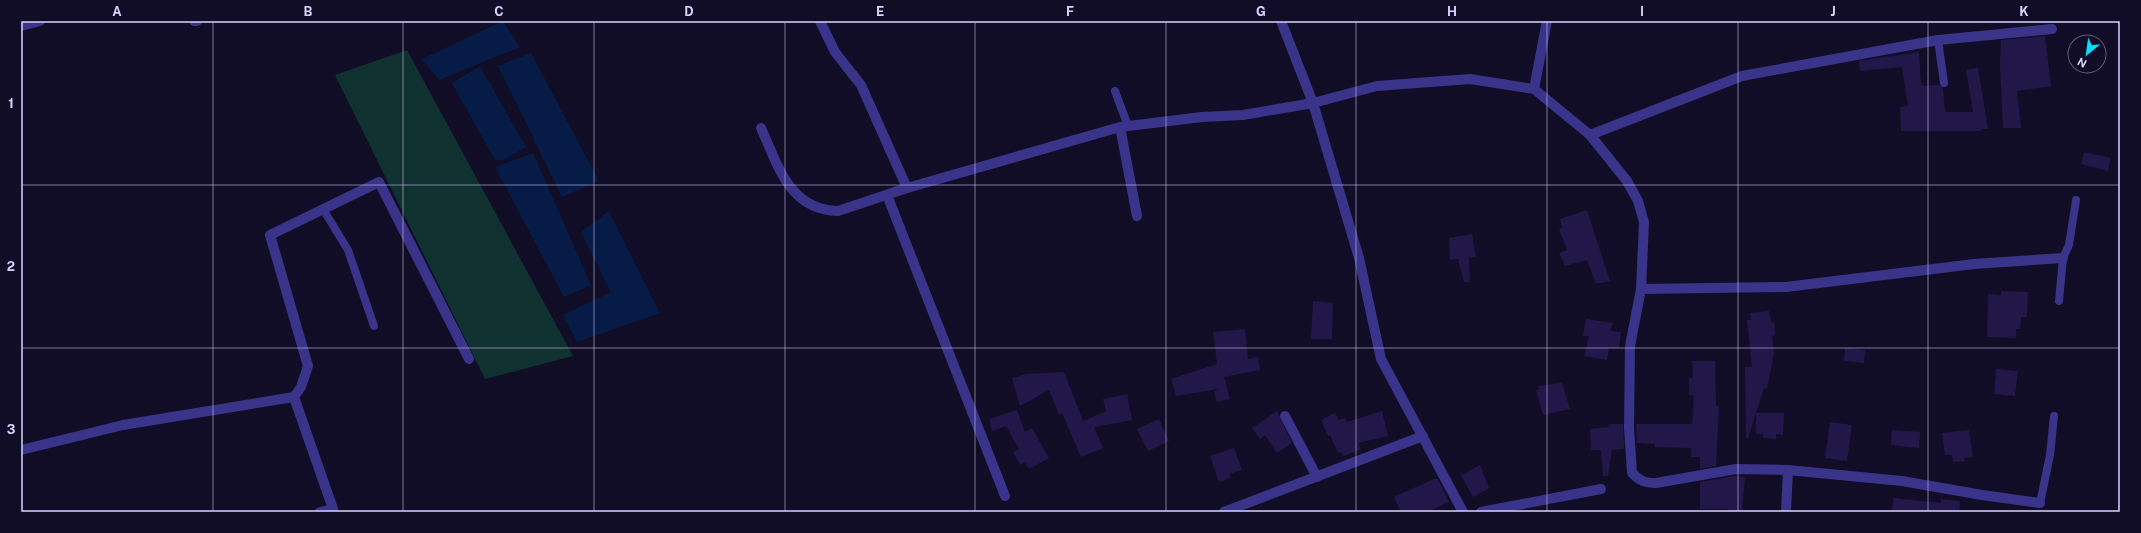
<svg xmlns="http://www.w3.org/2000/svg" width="2141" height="533" font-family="'Public Sans',sans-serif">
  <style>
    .green { fill: #0f3130 }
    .water { fill: #061c46 }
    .building { fill: #221749 }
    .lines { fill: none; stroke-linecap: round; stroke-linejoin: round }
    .service { stroke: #393489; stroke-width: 8 }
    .minor { stroke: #393489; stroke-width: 10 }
    .tertiary { stroke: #393489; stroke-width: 10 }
    .grid { fill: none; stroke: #d8d2ff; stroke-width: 1; stroke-opacity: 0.55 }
    .neatline { fill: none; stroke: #d8d2ff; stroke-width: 1.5 }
    .grid-label { font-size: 13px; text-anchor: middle; font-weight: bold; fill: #d8d2ff }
  </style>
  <rect width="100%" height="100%" fill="#120d26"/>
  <!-- green -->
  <path class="green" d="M407 50 573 356 485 379 335 75Z"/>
  <!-- water -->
  <path class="water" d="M503 21 520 47 439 80 422 59Z
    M531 53 599 181 562 197 498 66Z
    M480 66 526 147 504 160H495L452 83Z
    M533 153 591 285 564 297 495 167Z
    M609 211 660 313 577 342 563 315 611 292 581 232Z"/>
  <!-- building -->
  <path class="building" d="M2045 36 2051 86 2017 91 2021 128H2003L2000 64 2001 40Z
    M1919 52 1921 83 1923 86 1939 85 1943 88 1945 112H1973L1966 70 1978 68 1988 129H1981V131H1901L1900 107 1908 106 1902 67 1860 71 1859 61Z
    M2084 152 2111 158 2108 171 2081 164Z
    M1587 210 1610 281 1596 284 1587 260 1565 266 1559 253 1567 250 1559 229 1562 228 1560 219Z
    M1472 234 1476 257 1469 258 1470 282H1464L1458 259 1450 260 1449 238Z
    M2001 291 2028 292 2027 317H2021L2020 329H2016V338L1987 337 1988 294 2001 295Z
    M1313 301 1333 303 1332 339H1311Z
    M1769 311 1771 323 1774 322 1775 335 1772 336 1774 354 1767 389 1764 388 1748 438H1746L1745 367H1752L1747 320H1751L1750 313Z
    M1586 319 1613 323 1610 331 1621 332 1619 348H1609L1607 360 1584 356 1589 336H1583Z
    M1245 329 1248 359 1258 357 1260 370 1224 377 1230 399 1217 402 1214 392 1218 389 1176 396 1171 379 1217 364 1213 332Z
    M1845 348 1865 350 1864 363 1844 361Z
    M1692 361H1715L1716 406H1719L1716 466 1700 469V457H1691V448L1655 447V444L1637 443 1636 424H1692L1694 395H1689V378H1693Z
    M1996 369 2018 371 2015 396 1994 394Z
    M1064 372 1083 421 1106 411 1103 399 1127 394 1132 420 1094 427 1103 448 1081 457 1062 413 1059 415 1049 390 1020 406 1012 378 1027 374Z
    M1562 383 1570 409 1543 415 1536 390H1539L1538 386Z
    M1017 410 1025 432 1032 428 1049 458 1029 469 1025 462 1020 465 1013 452 1019 449 1006 426 992 431 989 419Z
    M1277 411 1292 443 1277 453 1265 435 1260 439 1252 428Z
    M1382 411 1388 436 1358 443 1361 450 1343 456 1341 452 1338 453 1330 435 1328 436 1321 420 1335 413 1339 420 1345 418 1347 422Z
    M1756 413H1784L1783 435 1776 434V439L1763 438V434H1756Z
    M1159 419 1169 441 1148 451 1137 429Z
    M1830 422 1852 425 1847 461 1825 458Z
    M1608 424H1623L1624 449 1612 450 1608 476H1603L1601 450H1591L1590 429 1609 427Z
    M1892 430 1920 432 1919 448 1891 445Z
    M1969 430 1973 457 1964 458 1965 461 1953 462 1952 455H1945L1942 433Z
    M1234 448 1242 470 1229 474 1231 478 1219 482 1210 456Z
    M1480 465 1489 488 1473 497 1461 475Z
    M1734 476 1745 477 1742 512H1727L1728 509H1700V482Z
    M1434 479H1438L1449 502 1427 512H1401L1394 497Z
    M1893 498 1941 503V499L1960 501 1959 512H1892Z"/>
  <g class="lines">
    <!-- service -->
    <path class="service" d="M1938 40 1944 83
      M1115 91 1128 126
      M323 209 348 250 374 326
      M2059 301 2063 258 2069 245 2076 200
      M2040 503 2050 455 2054 416"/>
    <!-- minor -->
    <path class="minor" d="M194 21H197
      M820 21 835 52 861 85 907 188
      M21 26 40 21
      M1534 89 1547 21
      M1120 127 1137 216
      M761 128C778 165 789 210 838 211L907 188 1120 127 1202 117 1243 115 1313 103 1377 86 1470 79 1534 89 1590 135 1627 181 1638 201 1644 222 1641 289 1630 346 1629 428 1632 473C1640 481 1645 483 1656 483L1736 469 1788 470 1902 481 1982 495 2040 503
      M1590 135 1742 76 1938 40 2052 29
      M887 195 1005 496
      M1641 289 1786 287 1974 264 2063 258
      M294 397 333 509 320 512
      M1285 416 1317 477
      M21 450 123 425 294 397 301 387 308 366 270 235 379 182 469 359
      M1224 512 1423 436
      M1481 512 1601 489
      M1786 512 1788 470"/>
    <!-- tertiary -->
    <path class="tertiary" d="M1281 21 1313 103 1359 258 1381 359 1463 512"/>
  </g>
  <!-- grid -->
  <path class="grid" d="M213 21V512M403 21V512M594 21V512M785 21V512M975 21V512M1166 21V512M1356 21V512M1547 21V512M1738 21V512M1928 21V512M21 185H2120M21 348H2120"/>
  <!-- border -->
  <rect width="2141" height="533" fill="none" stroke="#120d26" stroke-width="44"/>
  <!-- north arrow -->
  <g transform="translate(2087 54) rotate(209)"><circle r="19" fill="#120d26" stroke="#615c7d"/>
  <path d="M0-3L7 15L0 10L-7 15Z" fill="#00dffd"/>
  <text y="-6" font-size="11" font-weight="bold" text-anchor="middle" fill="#d8d2ff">N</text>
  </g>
  <rect x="22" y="22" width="2097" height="489" class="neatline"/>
  <g class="grid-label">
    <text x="117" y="16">A</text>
    <text x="308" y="16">B</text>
    <text x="499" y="16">C</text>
    <text x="689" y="16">D</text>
    <text x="880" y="16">E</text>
    <text x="1070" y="16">F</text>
    <text x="1261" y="16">G</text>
    <text x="1452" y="16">H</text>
    <text x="1642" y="16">I</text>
    <text x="1833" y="16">J</text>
    <text x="2024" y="16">K</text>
    <text x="11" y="108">1</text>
    <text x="11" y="271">2</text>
    <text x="11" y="434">3</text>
  </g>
</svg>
